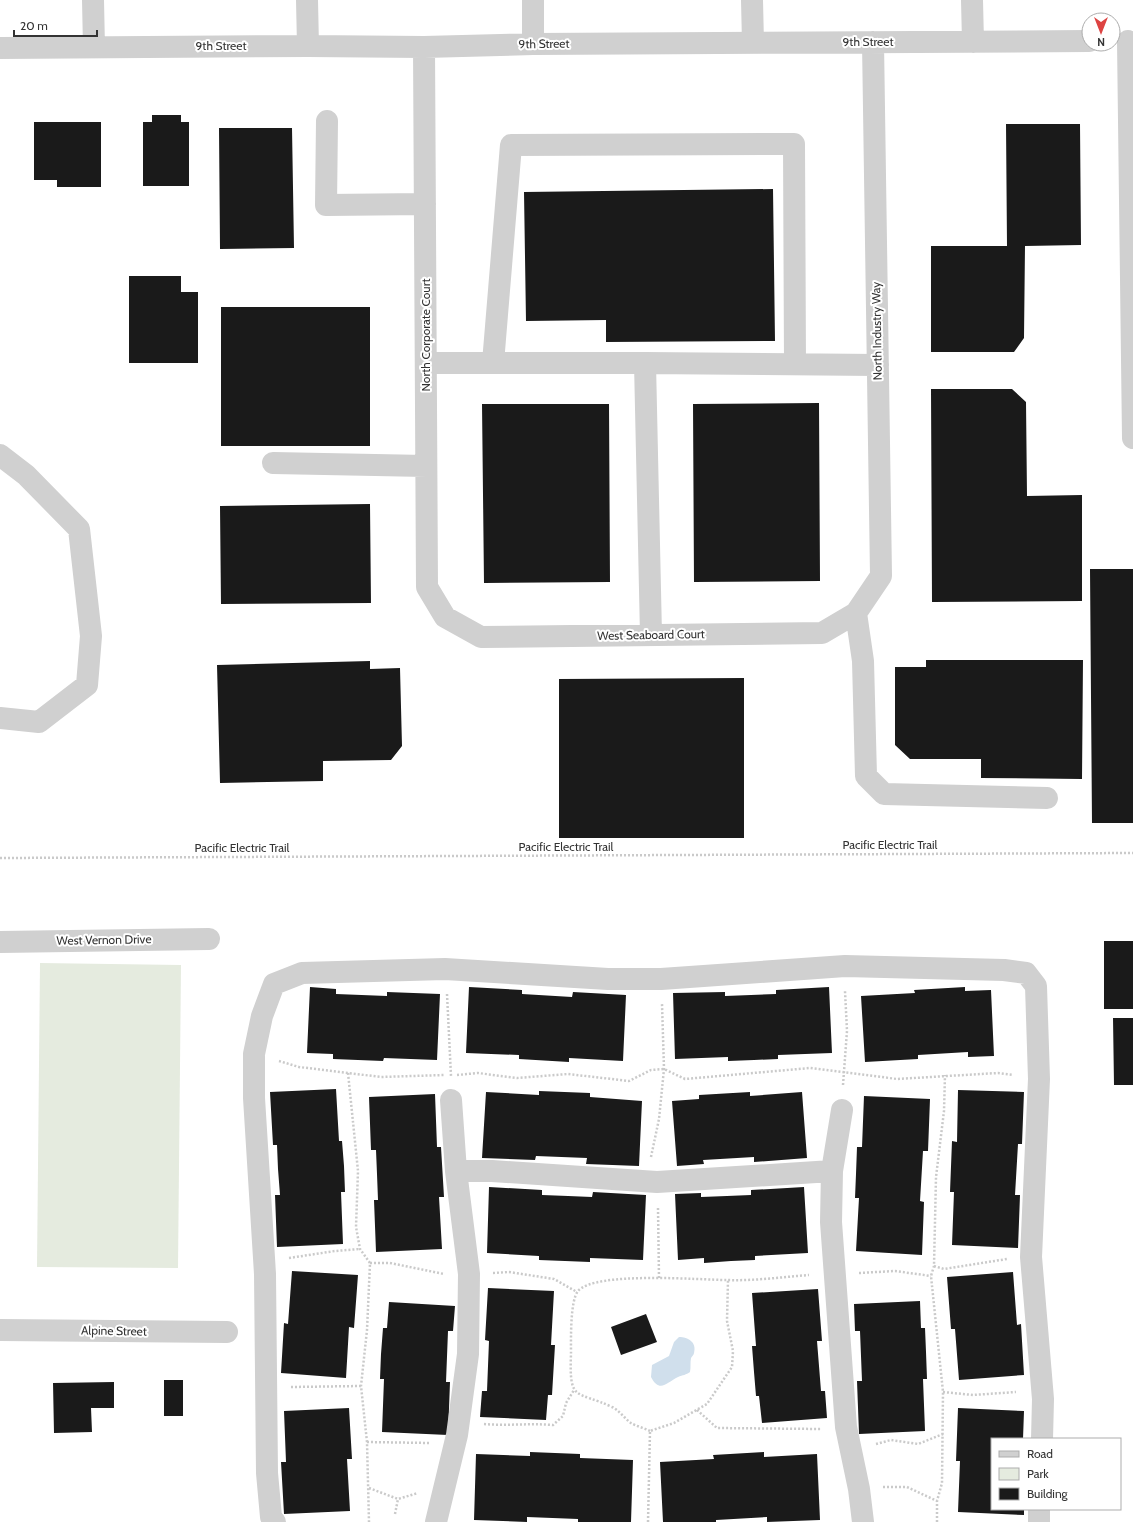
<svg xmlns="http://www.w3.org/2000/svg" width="1133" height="1522" font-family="Cabin,sans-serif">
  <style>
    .green { fill: #e5ebdf }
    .water { fill: #d0dfec }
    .building { fill: #1a1a1a }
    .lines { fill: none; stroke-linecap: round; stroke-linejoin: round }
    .path { stroke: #cacaca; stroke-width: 2.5; stroke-dasharray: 2 2; stroke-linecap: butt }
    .minor { stroke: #d0d0d0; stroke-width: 22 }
    .labels { text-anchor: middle; stroke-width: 4; stroke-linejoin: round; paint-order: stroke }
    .street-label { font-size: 12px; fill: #333; stroke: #fff }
  </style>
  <rect width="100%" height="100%" fill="#fff"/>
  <!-- green -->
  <path class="green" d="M40 963 181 965 178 1268 37 1267Z"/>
  <!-- water -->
  <path class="water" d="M679 1337C688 1337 697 1342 694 1353 694 1355 692 1356 691 1358 690 1363 691 1367 690 1372 686 1375 683 1375 678 1377 667 1382 660 1394 651 1377L652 1365 669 1356 674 1342Z"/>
  <!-- building -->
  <path class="building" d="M152 115H181V122H189V186H143V122H152Z
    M34 122H101V187H57V180H34Z
    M1006 124H1080L1081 245 1025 246 1024 338 1014 352H931V246H1007Z
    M219 128H292L294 248 220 249Z
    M773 189 775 341 606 342V320L526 321 524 192Z
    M129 276H181V292H198V363H129Z
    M221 307H370V446H221Z
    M931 389H1012L1026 402 1027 496 1082 495V601L932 602Z
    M819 403 820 581 694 582 693 404Z
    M482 404H609L610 582 484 583Z
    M370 504 371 603 221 604 220 506Z
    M1090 569H1133V823H1092Z
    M926 660H1083L1082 779 981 778V759H910L895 745V667H926Z
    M370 661V669L400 668 402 746 391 760 323 761V781L220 783 217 665Z
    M744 678V838H559V679Z
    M1104 941H1133V1009H1104Z
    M310 987 336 989V994L387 996V992L440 994 437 1060 384 1058 383 1061 333 1059V1054L307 1053Z
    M469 987 522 990V994L572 997 573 992 626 995 623 1061 569 1058V1062L519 1059V1055L466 1053Z
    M829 987 832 1053 778 1055V1059L754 1060 728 1061V1057L675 1059 673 993 725 992V996L776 994V990Z
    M965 987V991L991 990 994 1056 968 1057V1052L918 1055V1059L865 1062 861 996 915 993 914 990Z
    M1113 1018H1133V1085H1114Z
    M336 1089 339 1141H342L344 1166 345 1192H341L343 1244 277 1247 275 1195H280L278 1169 277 1145H273L270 1092Z
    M958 1090 1024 1092 1022 1144H1018L1015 1195H1020L1018 1248 952 1245 954 1192H950L952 1141 957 1142Z
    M539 1091 590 1093V1097L642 1101 639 1166 586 1164 587 1158 536 1156 535 1160 482 1158 486 1092 539 1095Z
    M750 1092V1096L802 1092 807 1158 754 1162V1157L703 1160 704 1164 677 1166 672 1101 699 1099V1095Z
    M435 1094 437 1147H441L444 1197H439L442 1249 376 1252 374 1200H378L377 1174 376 1150H371L369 1097Z
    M864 1096 930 1099 928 1151H923L920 1201 924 1202 922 1255 856 1251 859 1198H855L856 1174 857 1147H862Z
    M489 1187 542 1190V1195L568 1196 592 1197 593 1192 646 1195 643 1260 590 1258V1262L565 1261 539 1260V1256L487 1253Z
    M804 1187 808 1253 755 1256V1260L731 1261 704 1263V1258L678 1260 675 1194 701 1193V1197L727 1196 751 1195V1190Z
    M292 1271 358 1275 354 1328 349 1327 346 1378 281 1373 284 1323 288 1324Z
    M1013 1272 1017 1325 1021 1324 1024 1375 959 1380 955 1329H951L947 1277Z
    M488 1288 554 1291 551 1345H555L552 1395H548L546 1420 480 1417 482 1391H487L489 1341 485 1340Z
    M818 1289 822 1341H817L821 1391H825L827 1418 762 1423 759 1396H756L754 1372 752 1346H756L752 1293Z
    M920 1301 921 1328H925L926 1352 927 1379H923L925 1431 859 1434 857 1381H862L860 1331H855L854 1304Z
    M389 1302 455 1306 453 1331H448L446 1382H450L448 1435 382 1432 384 1379H380L381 1354 383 1328H387Z
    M646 1314 657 1342 621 1355 611 1327Z
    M164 1380H183V1416H164Z
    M114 1382V1408H91L92 1432 54 1433 53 1383Z
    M349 1408 352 1459H347L350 1511 284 1514 281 1462H286L284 1411Z
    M958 1408 1024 1411 1023 1439H992V1509H1024V1515L958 1512 960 1461H956Z
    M530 1452 580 1454V1458L633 1460 631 1522H578V1519L527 1517V1522L474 1520 476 1454 530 1456Z
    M764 1452V1457L817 1454 820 1520 767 1522V1517L716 1520V1522H663L660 1462 714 1459 713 1455Z"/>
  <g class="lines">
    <!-- path -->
    <path class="path" d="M0 858 1133 853
      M447 994 451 1076
      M279 1061 299 1067 381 1077 444 1075
      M348 1073 358 1171 356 1227 360 1249 370 1263 367 1330 361 1386 367 1442 369 1522
      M457 1075 478 1073 517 1078 568 1074 629 1081 651 1070 664 1069 685 1079 810 1068 897 1079 998 1073 1013 1075
      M843 1085 847 1031 845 991
      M651 1157 659 1119 664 1069 662 1004
      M658 1208 659 1278
      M289 1258 335 1251 360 1249
      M370 1263H390L444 1274
      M934 1266 944 1269 1007 1259
      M493 1273 509 1272 554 1279 577 1292
      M859 1273 895 1271 931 1276
      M291 1387 361 1386
      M943 1392 973 1395 1016 1392
      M697 1410 717 1428 821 1429
      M484 1424C507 1426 529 1423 553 1425L563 1416 566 1403 574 1390
      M650 1431C644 1428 636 1426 631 1423 624 1418 619 1410 612 1407 576 1390 569 1403 571 1354 571 1340 570 1301 578 1291 595 1271 700 1280 727 1280 755 1281 782 1277 809 1275
      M367 1442 430 1443
      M876 1444 891 1440 918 1444 943 1434
      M883 1487H907L937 1501
      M369 1488 398 1499 418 1493
      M395 1514 398 1499
      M648 1522 650 1431 674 1423 707 1404 732 1367 733 1351 727 1321 728 1280
      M937 1522V1501L942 1483 943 1392 931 1276 934 1266 936 1177 944 1111 945 1075"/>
    <!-- minor -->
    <path class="minor" d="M93 0 94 47
      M307 0 308 46
      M533 0V44
      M752 0 753 43
      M972 0 973 42
      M1128 41 1133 438
      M424 47 427 587 445 617 481 637 822 633 856 613 881 576 873 42
      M0 48 308 46 424 47 533 44 1089 41
      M327 121 326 205 425 204
      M426 363H645
      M493 363 511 145 794 144 795 364
      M0 455 26 475 79 529 91 636 87 685 39 722 0 718
      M273 463 426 466
      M856 613 863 661 866 776 884 794 1047 798
      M651 635 645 363 878 365
      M0 942 209 939
      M842 1110 832 1171 831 1222 846 1427 859 1489 863 1522
      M456 1171H492L657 1182 832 1171
      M0 1330 227 1332
      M275 1522 271 1517 267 1473 265 1274 254 1098V1054L262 1016 274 984 302 973 445 969 608 979H661L845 966 1004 970 1026 973 1036 986 1039 1079 1031 1257 1043 1399 1042 1439
      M436 1522 457 1435 468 1354 469 1274 456 1171 451 1100
      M1039 1522V1509"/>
  </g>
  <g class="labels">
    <!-- street labels -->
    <g class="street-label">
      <text x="868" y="46">9th Street</text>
      <text transform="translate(544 44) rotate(-1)" y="4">9th Street</text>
      <text x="221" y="50">9th Street</text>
      <text transform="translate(877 331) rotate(-91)" y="4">North Industry Way</text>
      <text transform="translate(426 335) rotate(-90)" y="4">North Corporate Court</text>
      <text transform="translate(651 635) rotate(-1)" y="4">West Seaboard Court</text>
      <text x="890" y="849">Pacific Electric Trail</text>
      <text x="566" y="851">Pacific Electric Trail</text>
      <text x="242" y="852">Pacific Electric Trail</text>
      <text transform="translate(104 940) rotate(-1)" y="4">West Vernon Drive</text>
      <text transform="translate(114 1331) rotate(1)" y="4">Alpine Street</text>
    </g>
  </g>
  <!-- legend -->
  <rect x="991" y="1438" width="130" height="72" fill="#ffffff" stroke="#adadad"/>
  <rect x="999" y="1451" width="20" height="6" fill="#d0d0d0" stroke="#adadad"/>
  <text x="1027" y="1458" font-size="12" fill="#333333">Road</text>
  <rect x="999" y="1468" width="20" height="12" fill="#e5ebdf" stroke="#adadad"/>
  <text x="1027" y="1478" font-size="12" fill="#333333">Park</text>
  <rect x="999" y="1488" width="20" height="12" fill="#1a1a1a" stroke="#adadad"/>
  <text x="1027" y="1498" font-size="12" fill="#333333">Building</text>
  <!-- north arrow -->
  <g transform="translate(1101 32) rotate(180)"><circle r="19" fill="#ffffff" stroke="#adadad"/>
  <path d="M0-3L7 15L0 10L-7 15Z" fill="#dd4342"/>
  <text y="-6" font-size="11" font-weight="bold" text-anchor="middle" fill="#333333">N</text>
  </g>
  <!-- scale -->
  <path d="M14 30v6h83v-6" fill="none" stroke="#333333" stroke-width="2"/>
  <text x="20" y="30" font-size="12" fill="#333333" stroke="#ffffff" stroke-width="3" paint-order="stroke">20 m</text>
</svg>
